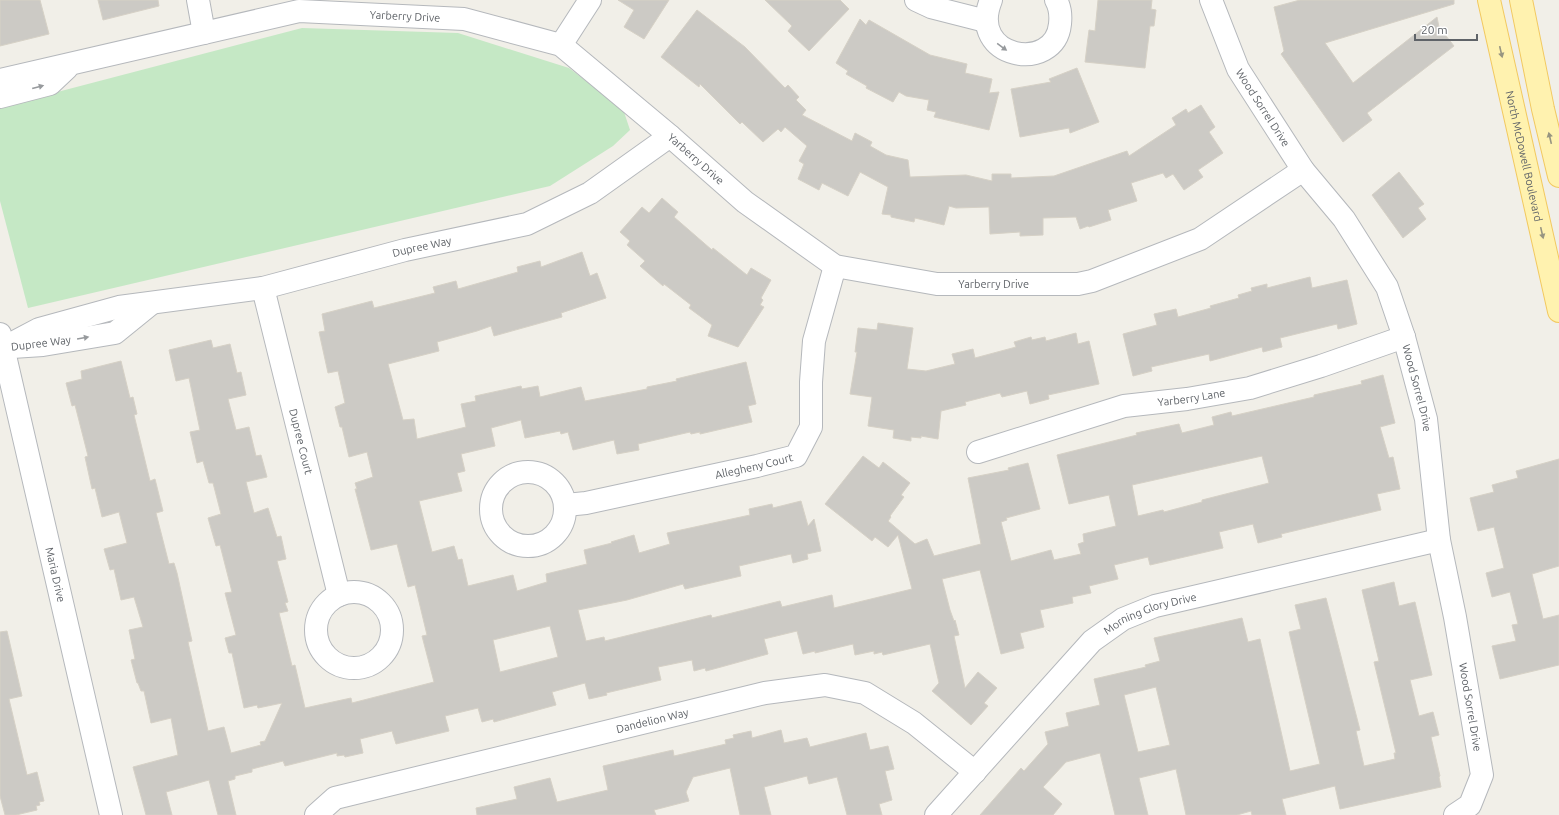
<svg xmlns="http://www.w3.org/2000/svg" width="1559" height="815" font-family="Ubuntu,sans-serif">
  <style>
    .green { fill: #c5e8c5 }
    .building { fill: #cccac5; stroke: #d6d1c6; fill-rule: evenodd }
    .lines { fill: none; stroke-linecap: round; stroke-linejoin: round }
    .minor-casing { stroke: #b5b8bc; stroke-width: 24 }
    .major-casing { stroke: #f2c960; stroke-width: 24 }
    .minor { stroke: #fff; stroke-width: 22 }
    .major { stroke: #fff2af; stroke-width: 22 }
    .oneway { fill: #979a9d }
    .oneway2 { fill: #979581 }
    .labels { text-anchor: middle; stroke-width: 4; stroke-linejoin: round; paint-order: stroke }
    .street-label { font-size: 11px; fill: #5f6368; stroke: #fff }
  </style>
  <rect width="100%" height="100%" fill="#f1efe8"/>
  <!-- green -->
  <path class="green" d="M302 28 458 33 569 68 623 109 630 130 613 146 550 186 28 308 0 201V107Z"/>
  <!-- building -->
  <path class="building" d="M0 0H40L49 34 0 46Z
    M98 0H158L159 6 103 20Z
    M618 0H669L644 39 624 27 634 10Z
    M765 0H840L849 9 809 51 788 31 792 26Z
    M1098 0H1152L1151 9 1156 10 1154 26H1150L1145 68 1085 62 1089 30 1095 31Z
    M1300 0H1454V4L1325 43 1353 83 1437 17 1439 27 1454 46 1367 113 1372 120 1343 142 1281 54 1284 51 1274 7Z
    M697 10 745 47 785 88 788 85 799 97 796 100 806 110 802 115 852 141 855 133 872 142 870 146 886 155 908 160 910 177 966 175 992 181V174H1011V178L1054 176 1127 151 1129 156 1176 125 1172 118 1186 109 1188 113 1201 105 1215 127 1209 132 1223 153 1198 170 1203 177 1184 190 1173 174 1166 178 1163 173 1131 183 1137 201 1108 210 1111 220 1089 227 1088 226 1080 229 1076 217 1043 218V235L1020 236V232L990 234 989 207 956 208 949 206 944 225 915 218 914 222 891 217V215L882 214 888 187 860 172 848 196 822 183 819 190 798 179 804 164 799 161 807 146 785 127 781 132 778 129 763 142 742 122 740 124 700 84 699 87 661 57Z
    M860 19 866 25 869 20 930 55 967 64 965 73 992 79 989 93 999 92 989 130 934 117 936 112 927 110 929 100 906 96 899 92 893 102 866 88 867 86 846 74 848 71 836 63Z
    M1077 68 1099 122 1070 133 1069 128 1020 137 1011 89 1051 82 1049 79Z
    M1399 172 1424 204 1418 208 1426 219 1403 238 1372 195Z
    M662 198 678 212 674 217 712 250 713 248 747 275 751 268 771 280 761 298 763 300 760 305 764 307 738 347 708 336 712 325 689 308 691 305 664 284 663 286 640 266 645 261 627 245 630 241 620 232 642 207 649 213Z
    M582 252 590 276 597 273 606 298 561 313 562 317 494 336 491 326 477 331 437 342 439 351 388 364 403 420 414 419 417 439 466 427 461 404 476 401 475 396 521 386 522 389 538 386 540 397 581 387 585 401 647 389V387L677 381 676 379 746 362 756 404 748 406 752 422 700 434V432L691 434 690 432 638 444 639 450 617 454 614 440 573 450 568 432 561 434 560 431 525 438 521 420 491 428 495 446 461 454 465 471 457 473 462 491 419 501 432 552 454 546 458 560 462 559 468 586 513 575 517 591 547 582 546 574 587 564 584 550 612 543 611 542 634 535 639 553 670 544 667 533 750 515 749 509 772 504 773 508 801 501 808 526 814 519 821 551 807 554 808 559 793 563 791 554 739 566 741 576 685 589 683 584 627 600 578 610 586 641 604 637 605 641 711 615 712 618 780 601 782 607 832 595 834 608 912 589 898 535 888 547 875 537 872 541 825 504 863 456 879 468 883 462 910 483 901 495 904 497 890 516 891 517 888 521 915 544 927 539 934 556 981 544 968 478 1009 470 1008 468 1028 463 1040 509 1006 518 1007 520 1001 522 1011 561 1051 550 1054 560 1081 554 1078 544 1084 542 1083 534 1116 526 1109 495 1069 504 1057 455 1137 435 1136 433 1179 424 1182 433 1214 425 1212 417 1231 412 1232 416 1314 397V395L1362 384 1361 381 1383 375 1395 423 1380 427 1389 458 1393 457 1400 489 1377 494 1381 510 1281 534 1282 537 1258 543 1253 524 1219 532 1223 548 1150 565 1148 557 1114 565 1118 579 1089 586 1091 593 1072 597 1073 603 1040 610 1044 627 1020 633 1024 648 1001 654 980 570 942 579 950 610 954 621 955 620 959 635 954 636 965 688 978 672 997 688 984 703 988 706 971 725 932 691 939 683 930 644 883 655 882 652 874 654V651L855 655 853 644 815 653V651L803 654 797 631 764 639 768 654 721 667 706 671 705 668 694 671 692 660 658 667 661 680 606 693 607 695 589 699 585 683 552 692 556 705 494 722 493 719 482 722 478 708 445 716 449 731 396 744 392 731 360 739 363 753 345 757 344 755 337 756V753L285 766 283 761 252 769V772L235 776V779L228 781 236 815H218L209 780 166 792 172 815H146L133 767 178 755 171 718 151 723 144 691H141L138 683H137L131 660 135 659 129 630 143 627 134 597 121 600 114 569 110 570 104 549 127 543 119 512 102 517 95 488 92 489 85 457 88 456 75 405 72 406 66 383 82 379 81 371 121 361 130 398 133 397 137 414 134 415 150 481 155 479 163 511 156 513 169 564 174 563 177 573 192 641 188 642 208 731 224 727 231 753 261 745 260 742 265 741 282 703 258 708 257 705 244 708 232 653H229L225 638 236 635 225 593 232 592 220 545 216 546 208 518 221 514 213 483H209L203 461 197 463 190 432 200 430 189 378 176 381 169 350 211 340 213 348 230 344 237 373 241 372 246 395 228 399 236 430 249 427 256 456 261 455 267 477 246 482 254 513 268 508 277 537 281 536 286 559 277 561 288 602 285 603 288 611 279 613 292 666 295 665 305 708 351 698 352 703 434 682 422 636 427 635 415 585 408 587 397 544 371 550 355 489H357L355 483 373 477 367 452 349 457 342 427H340L335 407 345 403 338 371 328 373 319 332 325 331 322 314 372 301 374 308 435 293 433 287 456 281 458 289 518 272 517 267 540 261 541 267ZM1262 456 1269 483 1202 500V502L1164 512 1163 510 1138 516 1132 485ZM550 626 558 657 500 672 493 640Z
    M1310 277 1312 288 1347 280 1357 324 1338 329 1337 324 1280 338 1282 347 1263 352 1262 347 1210 361 1209 354 1151 367 1152 371 1133 376 1123 334 1157 325 1154 314 1176 309 1178 317 1211 308 1210 306 1239 298 1238 295 1252 291 1251 288 1267 284V288Z
    M878 323 913 328 907 369 926 371 955 364 952 354 973 349 975 358 1016 347 1014 342 1031 337 1032 340 1045 337 1046 341 1076 333 1078 344 1089 341 1099 384 1048 395 1049 399 1030 404 1027 391 1002 397 1000 393 965 402 966 405 941 411 938 439 921 436V438L911 437V441L893 438 894 430 868 426 872 397 850 394 857 352H855L858 328 877 330Z
    M1559 459V566L1532 574 1543 619 1559 615V665L1500 679 1492 646 1516 641 1512 625 1518 624 1510 592 1492 597 1486 573 1504 568 1494 527 1478 531 1470 498 1494 492 1492 485 1518 478 1516 471Z
    M1394 582 1399 606 1415 602 1432 675 1410 680 1419 716 1433 712 1439 735 1431 737 1440 776 1439 777 1441 787 1340 809 1335 786 1282 799 1286 815H1252L1251 811 1237 815H1186L1176 769 1139 778 1148 815H1115L1100 753 1066 762 1043 787 1062 804 1053 815H980L1021 768 1024 771 1048 744 1045 732 1069 726 1066 713 1100 705 1094 679 1146 667 1145 665 1160 661 1154 638 1242 618 1248 642 1260 639 1290 771 1320 764 1289 632 1301 629 1295 605 1326 598 1360 730 1356 731 1364 766 1395 759 1394 753H1396L1374 662 1379 661 1362 590ZM1156 687 1170 745 1138 752 1124 695Z
    M7 631 22 696 9 699 27 775 37 772 44 801 39 802 40 805 36 806 37 810 16 815H5L0 796V632Z
    M781 730 784 743 807 738 810 747 866 733 870 750 888 746 894 769 885 771 892 800 879 804 882 815H847L837 777 809 784 807 776 764 787 771 815H740L730 768 693 777 686 792 689 801 654 810 656 815H477L476 808 517 799 514 787 550 778 557 802 608 790 603 766 673 750 674 756 726 744 725 740 734 738 733 735 751 731 752 738Z"/>
  <g class="lines">
    <defs>
      <g id="minor">
        <path d="M198 0 204 33"/>
        <path d="M916 0 931 7 986 21"/>
        <path d="M991 0C967 59 1055 74 1060 24 1061 15 1060 7 1056 0"/>
        <path id="s1" d="M1211 0 1238 69 1303 170 1344 219 1387 287 1404 337 1426 419 1439 540 1455 617 1482 775 1470 805 1455 815"/>
        <path d="M561 45 590 0"/>
        <path id="s2" d="M0 80 299 11 464 19 561 45 670 136 745 202 835 266 937 284H1078L1092 281 1200 239 1303 170"/>
        <path d="M0 97 50 84 67 68"/>
        <path id="s3" d="M263 288 339 595"/>
        <path id="s4" d="M0 334 111 815"/>
        <path d="M12 347 43 345 115 333 152 303"/>
        <path id="s5" d="M3 348 39 329 119 307 263 288 405 250 527 224 590 193 670 136"/>
        <path id="s6" d="M978 452 1124 406 1187 399 1250 388 1321 366 1404 337"/>
        <circle cx="528" cy="509" r="37"/>
        <path id="s7" d="M566 505 586 503 757 466 796 456 811 427V382L814 341 835 266"/>
        <circle cx="354" cy="630" r="38"/>
        <path id="s8" d="M316 815 335 798 765 693 825 685 865 693 914 723 975 772"/>
        <path id="s9" d="M936 815 1092 641 1123 619 1155 606 1439 540"/>
      </g>
      <g id="major">
        <path id="s10" d="M1489 0 1559 311"/>
        <path d="M1521 0 1543 109 1559 176"/>
      </g>
    </defs>
    <!-- minor casing -->
    <use href="#minor" class="minor-casing"/>
    <!-- major casing -->
    <use href="#major" class="major-casing"/>
    <!-- minor -->
    <use href="#minor" class="minor"/>
    <!-- major -->
    <use href="#major" class="major"/>
  </g>
  <!-- one-way arrows -->
  <defs><path id="oneway-solid" d="M-6-.8H1V-3.2L6.5 0L1 3.2V.8H-6Z"/></defs>
  <g class="oneway">
    <use href="#oneway-solid" transform="translate(1002 47) rotate(36)"/>
    <use href="#oneway-solid" transform="translate(38 87) rotate(-15)"/>
    <use href="#oneway-solid" transform="translate(83 338) rotate(-10)"/>
  </g>
  <g class="oneway2">
    <use href="#oneway-solid" transform="translate(1501 52) rotate(77)"/>
    <use href="#oneway-solid" transform="translate(1550 138) rotate(-103)"/>
    <use href="#oneway-solid" transform="translate(1542 233) rotate(77)"/>
  </g>
  <g class="labels">
    <!-- street labels -->
    <g class="street-label">
      <text dy="4" stroke="none"><textPath href="#s2" startOffset="413">Yarberry Drive</textPath></text>
      <text dy="4" stroke="none"><textPath href="#s1" startOffset="120">Wood Sorrel Drive</textPath></text>
      <text dy="4" stroke="none"><textPath href="#s10" startOffset="160">North McDowell Boulevard</textPath></text>
      <text dy="4" stroke="none"><textPath href="#s2" startOffset="749">Yarberry Drive</textPath></text>
      <text dy="4" stroke="none"><textPath href="#s5" startOffset="433">Dupree Way</textPath></text>
      <text dy="4" stroke="none"><textPath href="#s2" startOffset="1085">Yarberry Drive</textPath></text>
      <text transform="translate(41 343) rotate(-7)" y="4">Dupree Way</text>
      <text dy="4" stroke="none"><textPath href="#s1" startOffset="444">Wood Sorrel Drive</textPath></text>
      <text dy="4" stroke="none"><textPath href="#s6" startOffset="221">Yarberry Lane</textPath></text>
      <text dy="4" stroke="none"><textPath href="#s3" startOffset="158">Dupree Court</textPath></text>
      <text dy="4" stroke="none"><textPath href="#s7" startOffset="192">Allegheny Court</textPath></text>
      <text dy="4" stroke="none"><textPath href="#s4" startOffset="247">Maria Drive</textPath></text>
      <text dy="4" stroke="none"><textPath href="#s9" startOffset="299">Morning Glory Drive</textPath></text>
      <text dy="4" stroke="none"><textPath href="#s1" startOffset="768">Wood Sorrel Drive</textPath></text>
      <text dy="4" stroke="none"><textPath href="#s8" startOffset="352">Dandelion Way</textPath></text>
    </g>
  </g>
  <!-- scale -->
  <path d="M1415 34v6h62v-6" fill="none" stroke="#5f6368" stroke-width="2"/>
  <text x="1421" y="34" font-size="12" fill="#5f6368" stroke="#ffffff" stroke-width="3" paint-order="stroke">20 m</text>
</svg>
